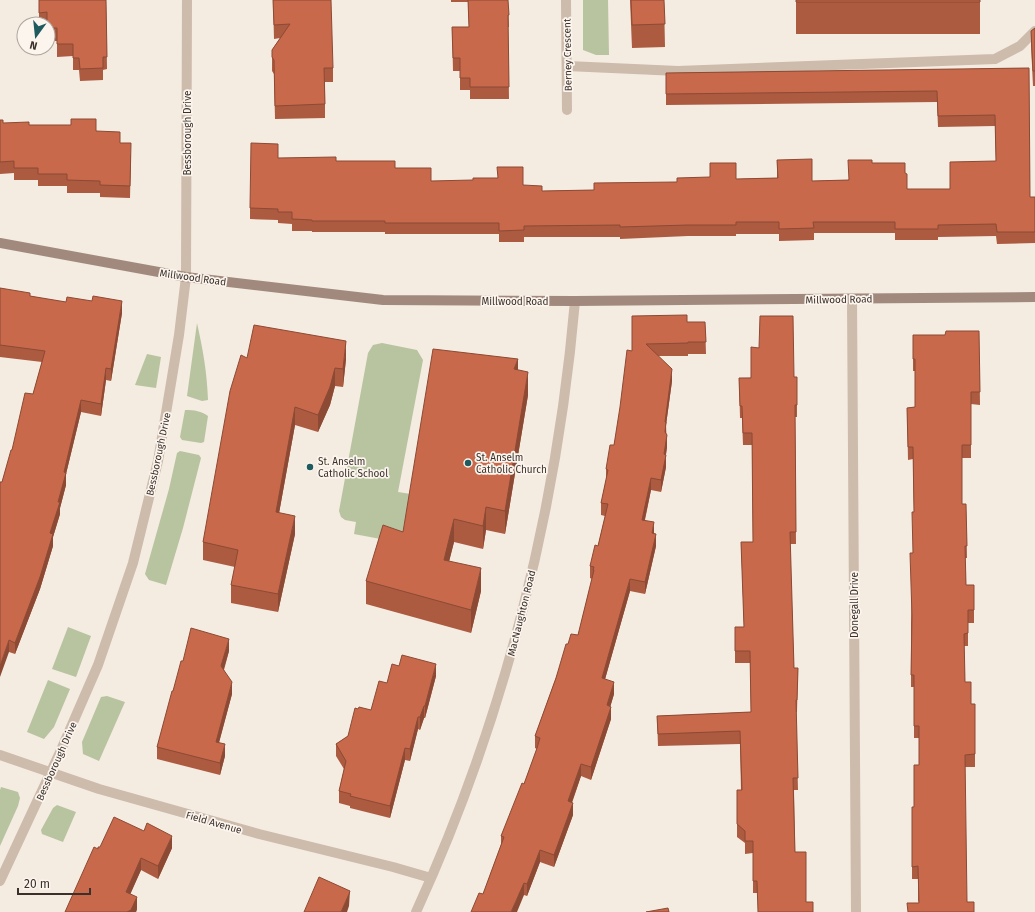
<svg xmlns="http://www.w3.org/2000/svg" width="1035" height="912" font-family="'Fira Sans',sans-serif">
  <style>
    .green { fill: #b8c4a0 }
    .lines { fill: none; stroke-linecap: round; stroke-linejoin: round }
    .lane { stroke: #cdbbac; stroke-width: 10 }
    .street { stroke: #cdbbac; stroke-width: 10 }
    .secondary { stroke: #a18a7d; stroke-width: 10 }
    .wall { fill: #ac5a40 }
    .shaded-wall { fill: #8c4a34 }
    .building { fill: #c8694b; stroke: #8c4a34 }
    .poi-dot { fill: #1f5a5e; stroke: #fbf5ee; stroke-width: 1.5 }
    .labels { text-anchor: middle; stroke-width: 3.5; stroke-linejoin: round; paint-order: stroke }
    .street-label { font-size: 10px; fill: #3b302b; stroke: #fbf5ee }
    .poi-label { font-size: 10px; fill: #3b302b; stroke: #fbf5ee; text-anchor: start }
  </style>
  <rect width="100%" height="100%" fill="#f4ebe1"/>
  <!-- green -->
  <path class="green" d="M583 0H608L609 55H596L583 50Z
    M197 323C203 350 207 372 208 400L202 401 187 396Z
    M382 343 417 350 423 360 398 492 411 494 402 543 354 534 356 522 345 520 341 517 339 511 368 353 373 345Z
    M147 354 161 357 156 388 135 385Z
    M185 410C195 410 201 411 208 416L204 442 201 443 182 440 180 437Z
    M180 451 199 455 201 458 183 528 166 585 149 580 145 574 169 489 177 453Z
    M68 627 91 636 76 677 52 669Z
    M48 680 70 689 54 727 44 739 27 732Z
    M107 696 125 702 99 761 83 754 82 742 101 697Z
    M1 787 18 792 20 798 18 806 0 846V790Z
    M57 805 76 812 63 842 42 834 41 830 53 808Z"/>
  <g class="lines">
    <!-- lane -->
    <path class="lane" d="M567 66 678 71 995 59 1020 46 1035 31"/>
    <!-- street -->
    <path class="street" d="M566 0 567 110
      M852 299 856 912
      M0 755 99 789 259 834 393 867 431 878
      M0 881 61 750 98 665 133 563 158 461 179 335 186 277 187 0
      M416 912C504 720 557 511 575 301"/>
    <!-- secondary -->
    <path class="secondary" d="M0 243 186 277 383 300 575 301 1035 297"/>
  </g>
  <!-- wall -->
  <path class="wall" d="M39 0H106L107 69 103 70V80L80 81 79 70H73V56L57 57V41H48V24H39Z
    M273 0 333 68V82H325V118L275 119 274 74 272 71V50L280 38 274 39Z
    M451 0H508L509 27H508L509 99H470V90H460V71H453L452 27H469L468 2H451Z
    M630 0H664L665 47 632 48Z
    M796 0H980V34H796Z
    M1035 28V86H1033L1031 45V31Z
    M1029 68 1030 197H1035V243L997 244 996 236 938 237V240H895V233H814V240L779 241V234H736V236H688L620 239V237H524V242H499V234H385V232H312V231H292V224L278 223V220L250 219V208L336 161 395 168 431 181 523 185 542 191 594 190 677 182 736 179 777 178V160L812 181 848 180 872 163 905 173 907 189H950L996 161 995 126 938 127 937 102 666 105V73Z
    M0 120 3 123 96 131 120 143 131 155 130 198 100 197V193H67V186H38V180H14V173L0 174Z
    M0 288 30 296 122 313 111 381 106 380 101 416 81 412 66 474V485L60 508V514L53 537V546L40 589 15 654 9 652 2 482 12 450 33 394 42 362 0 357Z
    M687 322H705L706 354H688V356H658L672 381 666 425 667 447 666 455V467L661 492 651 490 645 520 654 534 656 546 645 594 630 591 605 679 614 694 610 707 611 719 591 780 581 776 572 803 573 815 554 867 540 862 527 896 524 895 483 894 501 845V836L524 784 537 749 535 748V736L568 644 578 635 592 579 590 578V566L598 546 605 516 601 515V503L606 480V469L614 445 632 351Z
    M979 331 980 405 971 404V458H962V504H966L967 558H965L966 585H974V623H968V646H964L965 682 971 704H975V767H965L918 903V879H912V807H914L919 765V738H914V687H911V624L914 512 913 459 908 460 907 408 915 407V371H913V335H945Z
    M247 358 346 359 343 387 335 386 330 405 318 432 295 425 279 513 295 534 278 612 231 603V585L235 567 203 560V542Z
    M518 370 528 395 505 534 486 530 483 549 454 542 449 561 481 591 471 633 366 604V581L403 532Z
    M794 377 797 405V417H795L796 544H790L794 668H798L797 712H796L798 790H794L795 852 806 902 813 912 757 893H753V853L745 854V843L737 837V790H741L740 744 658 746 657 716 751 712 750 663H735V627H744L741 542H753L752 445H743L742 418H740L739 378Z
    M229 651 224 670 232 694 219 742 225 756 220 775 157 759V747L173 691 183 661Z
    M436 676 425 718H424L420 730 418 729 410 761 405 760 390 818 350 808V806L339 803V791L344 769 336 756V744L348 736 358 709 371 710 387 683Z
    M100 847 172 848 158 879 141 870 130 894 137 909 136 912H65L98 849Z"/>
  <!-- shaded-wall -->
  <path class="shaded-wall" d="M122 301V313L111 381V369Z
    M346 341V359L343 387V369Z
    M518 359V382L514 369Z
    M106 368V380L101 416V404Z
    M335 368V386L330 405 318 432V415Z
    M672 369V381L666 425V434L665 444V422Z
    M528 372V395L505 534V511Z
    M81 400V412L66 474V485L60 508V514L53 537V546L40 589 15 654V643L50 533 58 502 64 472Z
    M295 407V425L276 530V512Z
    M667 435V447L664 466 666 455V467L661 492V480L664 454Z
    M651 478V490L642 532V520Z
    M486 507V530L483 549V526Z
    M295 516V534L278 612V594Z
    M454 519V542L444 582V560Z
    M654 522V534L652 533Z
    M656 534V546L645 594V582Z
    M481 568V591L471 633V610Z
    M630 579V591L602 690V678Z
    M229 639V651L221 678V666Z
    M9 640V652L0 677V666Z
    M436 664V676L425 718V706Z
    M232 682V694L216 754V742Z
    M614 682V694L607 718V705Z
    M424 706V718L420 730V717Z
    M611 707V719L591 780V767Z
    M418 717V729L410 761V749Z
    M225 744V756L220 775V763Z
    M405 748V760L390 818V806Z
    M581 764V776L568 813V801Z
    M573 803V815L554 867V855Z
    M172 836V848L158 879V866Z
    M540 850V862L527 896V884Z
    M141 858V870L126 904V892Z
    M524 883V895L517 912H511Z
    M350 891 349 906 347 912H341Z
    M137 897V909L136 912H127Z"/>
  <!-- building -->
  <path class="building" d="M39 0H106L107 57H103V68L80 69 79 58H73V44H57V28H48V24H47V12L39 13Z
    M273 0H331L333 68H324L325 104 275 106 274 60 272 57V50L290 24 274 25Z
    M468 0H508L509 15H508L509 87H470V78H460V58H453L452 27H469Z
    M631 0H664L665 24 632 25Z
    M796 0H980V2H796Z
    M1035 28V71H1033L1031 31Z
    M1029 68 1030 197H1035V232H997L996 224 938 225V229H895V222H813L814 228 779 229V222H736V225H688L620 227V225L524 226V230L499 231V223H385V221H312V220L292 219V212H278V209L250 208 251 143 278 144V158L336 157V161H395V168H431V181L473 180V178H498L497 167H523V185L542 186V191L594 190V183L677 182V178L710 177V163H736V179L778 178 777 160 812 159V181L849 180 848 160H872V163H905V173L907 174V189H950V162L996 161 995 115 938 116 937 91 666 94V73Z
    M71 119H96V131L120 132V143H131L130 186 100 185V181L67 180V174H38V168H14V161L0 162V120H3V123L29 122V125H71Z
    M0 288 30 293V296L66 302 67 297 92 301 93 296 122 301 111 369 106 368 101 404 81 400 64 472 66 473 58 502H60L50 533 53 534 40 577 15 643 9 640 0 666V482H2L11 450H12L25 393 33 394 45 351 0 345Z
    M687 315V322H705L706 342H688V343L646 344 672 369 665 422H666L665 432 667 435 664 454 666 455 661 480 651 478 642 520 654 522 652 533 656 534 645 582 630 579 602 678 614 682 607 705 611 707 591 767 581 764 568 801 573 803 554 855 540 850 527 884 524 883 511 912H471L479 893 483 894 504 837 501 836 522 783 524 784 537 748 540 738 535 736 556 678 566 644H568L571 634 578 635 594 570H593L594 567 590 566 595 545 598 546 608 504 601 503 608 470 606 469 610 445H614L620 407 627 350 632 351V316Z
    M760 316H793L794 377H797V405H795L796 532H790L794 668H798L797 700H796L798 778H793L794 816 795 852H806V902H813V912H758L757 881H753V841H745V831L737 824V790H742L740 731 658 734 657 716 751 712 750 651H735V627H744L741 542H753L752 433H743L742 406H740L739 378H751V347L759 348Z
    M254 325 346 341 343 369 335 368 330 387 318 415 295 407 276 512 295 516 278 594 231 585 238 550 203 542 230 391 241 355 247 358Z
    M946 331H979L980 392H971V445H962V504H966L967 546H965L966 585H974V610H968V633L964 634 965 682H971V704H975V754L965 755 967 902H974V912H908L907 903H919L918 866 912 867V807H914V765H919V726H914V675H911L912 616 910 553H913L912 512H914L913 447H908L907 408 915 407V359H913V335H945Z
    M433 349 518 359 514 369 528 372 505 511 486 507 483 526 454 519 444 560 481 568 471 610 366 581 383 525 403 532Z
    M191 628 229 639 221 666 232 682 216 742 225 744 220 763 157 747 172 691H173L181 661H183Z
    M402 655 436 664 425 706H424L420 717H418L410 749 405 748 390 806 350 796 351 794 339 791 346 761 336 744 348 736 355 708 358 709 359 707 371 710 379 681 387 683 392 664 399 666Z
    M114 817 144 831 147 823 172 836 158 866 141 858 126 892 137 897 131 910 127 912H65L94 847 98 849V847H100Z
    M319 877 350 891 349 894 341 912H304Z
    M668 908 669 912H646Z"/>
  <!-- markers -->
  <g class="poi-dot">
    <circle cx="468" cy="463" r="4"/>
    <circle cx="310" cy="467" r="4"/>
  </g>
  <g class="labels">
    <!-- street labels -->
    <g class="street-label">
      <text transform="translate(567 55) rotate(-91)" y="4">Berney Crescent</text>
      <text transform="translate(187 133) rotate(-90)" y="4">Bessborough Drive</text>
      <text transform="translate(193 277) rotate(8)" y="4">Millwood Road</text>
      <text transform="translate(839 299) rotate(-1)" y="4">Millwood Road</text>
      <text x="515" y="305">Millwood Road</text>
      <text transform="translate(158 454) rotate(-78)" y="4">Bessborough Drive</text>
      <text transform="translate(854 605) rotate(-90)" y="4">Donegall Drive</text>
      <text transform="translate(521 613) rotate(-76)" y="4">MacNaughton Road</text>
      <text transform="translate(56 761) rotate(-66)" y="4">Bessborough Drive</text>
      <text transform="translate(214 822) rotate(16)" y="4">Field Avenue</text>
    </g>
    <!-- poi labels -->
    <g class="poi-label">
      <text x="476" y="461">St. Anselm<tspan x="476" dy="12">Catholic Church</tspan></text>
      <text x="318" y="465">St. Anselm<tspan x="318" dy="12">Catholic School</tspan></text>
    </g>
  </g>
  <!-- north arrow -->
  <g transform="translate(36 36) rotate(195)"><circle r="19" fill="#fbf5ee" stroke="#aea6a0"/>
  <path d="M0-3L7 15L0 10L-7 15Z" fill="#1f5a5e"/>
  <text y="-6" font-size="11" font-weight="bold" text-anchor="middle" fill="#3b302b">N</text>
  </g>
  <!-- scale -->
  <path d="M18 888v6h72v-6" fill="none" stroke="#3b302b" stroke-width="2"/>
  <text x="24" y="888" font-size="12" fill="#3b302b" stroke="#fbf5ee" stroke-width="3" paint-order="stroke">20 m</text>
</svg>
